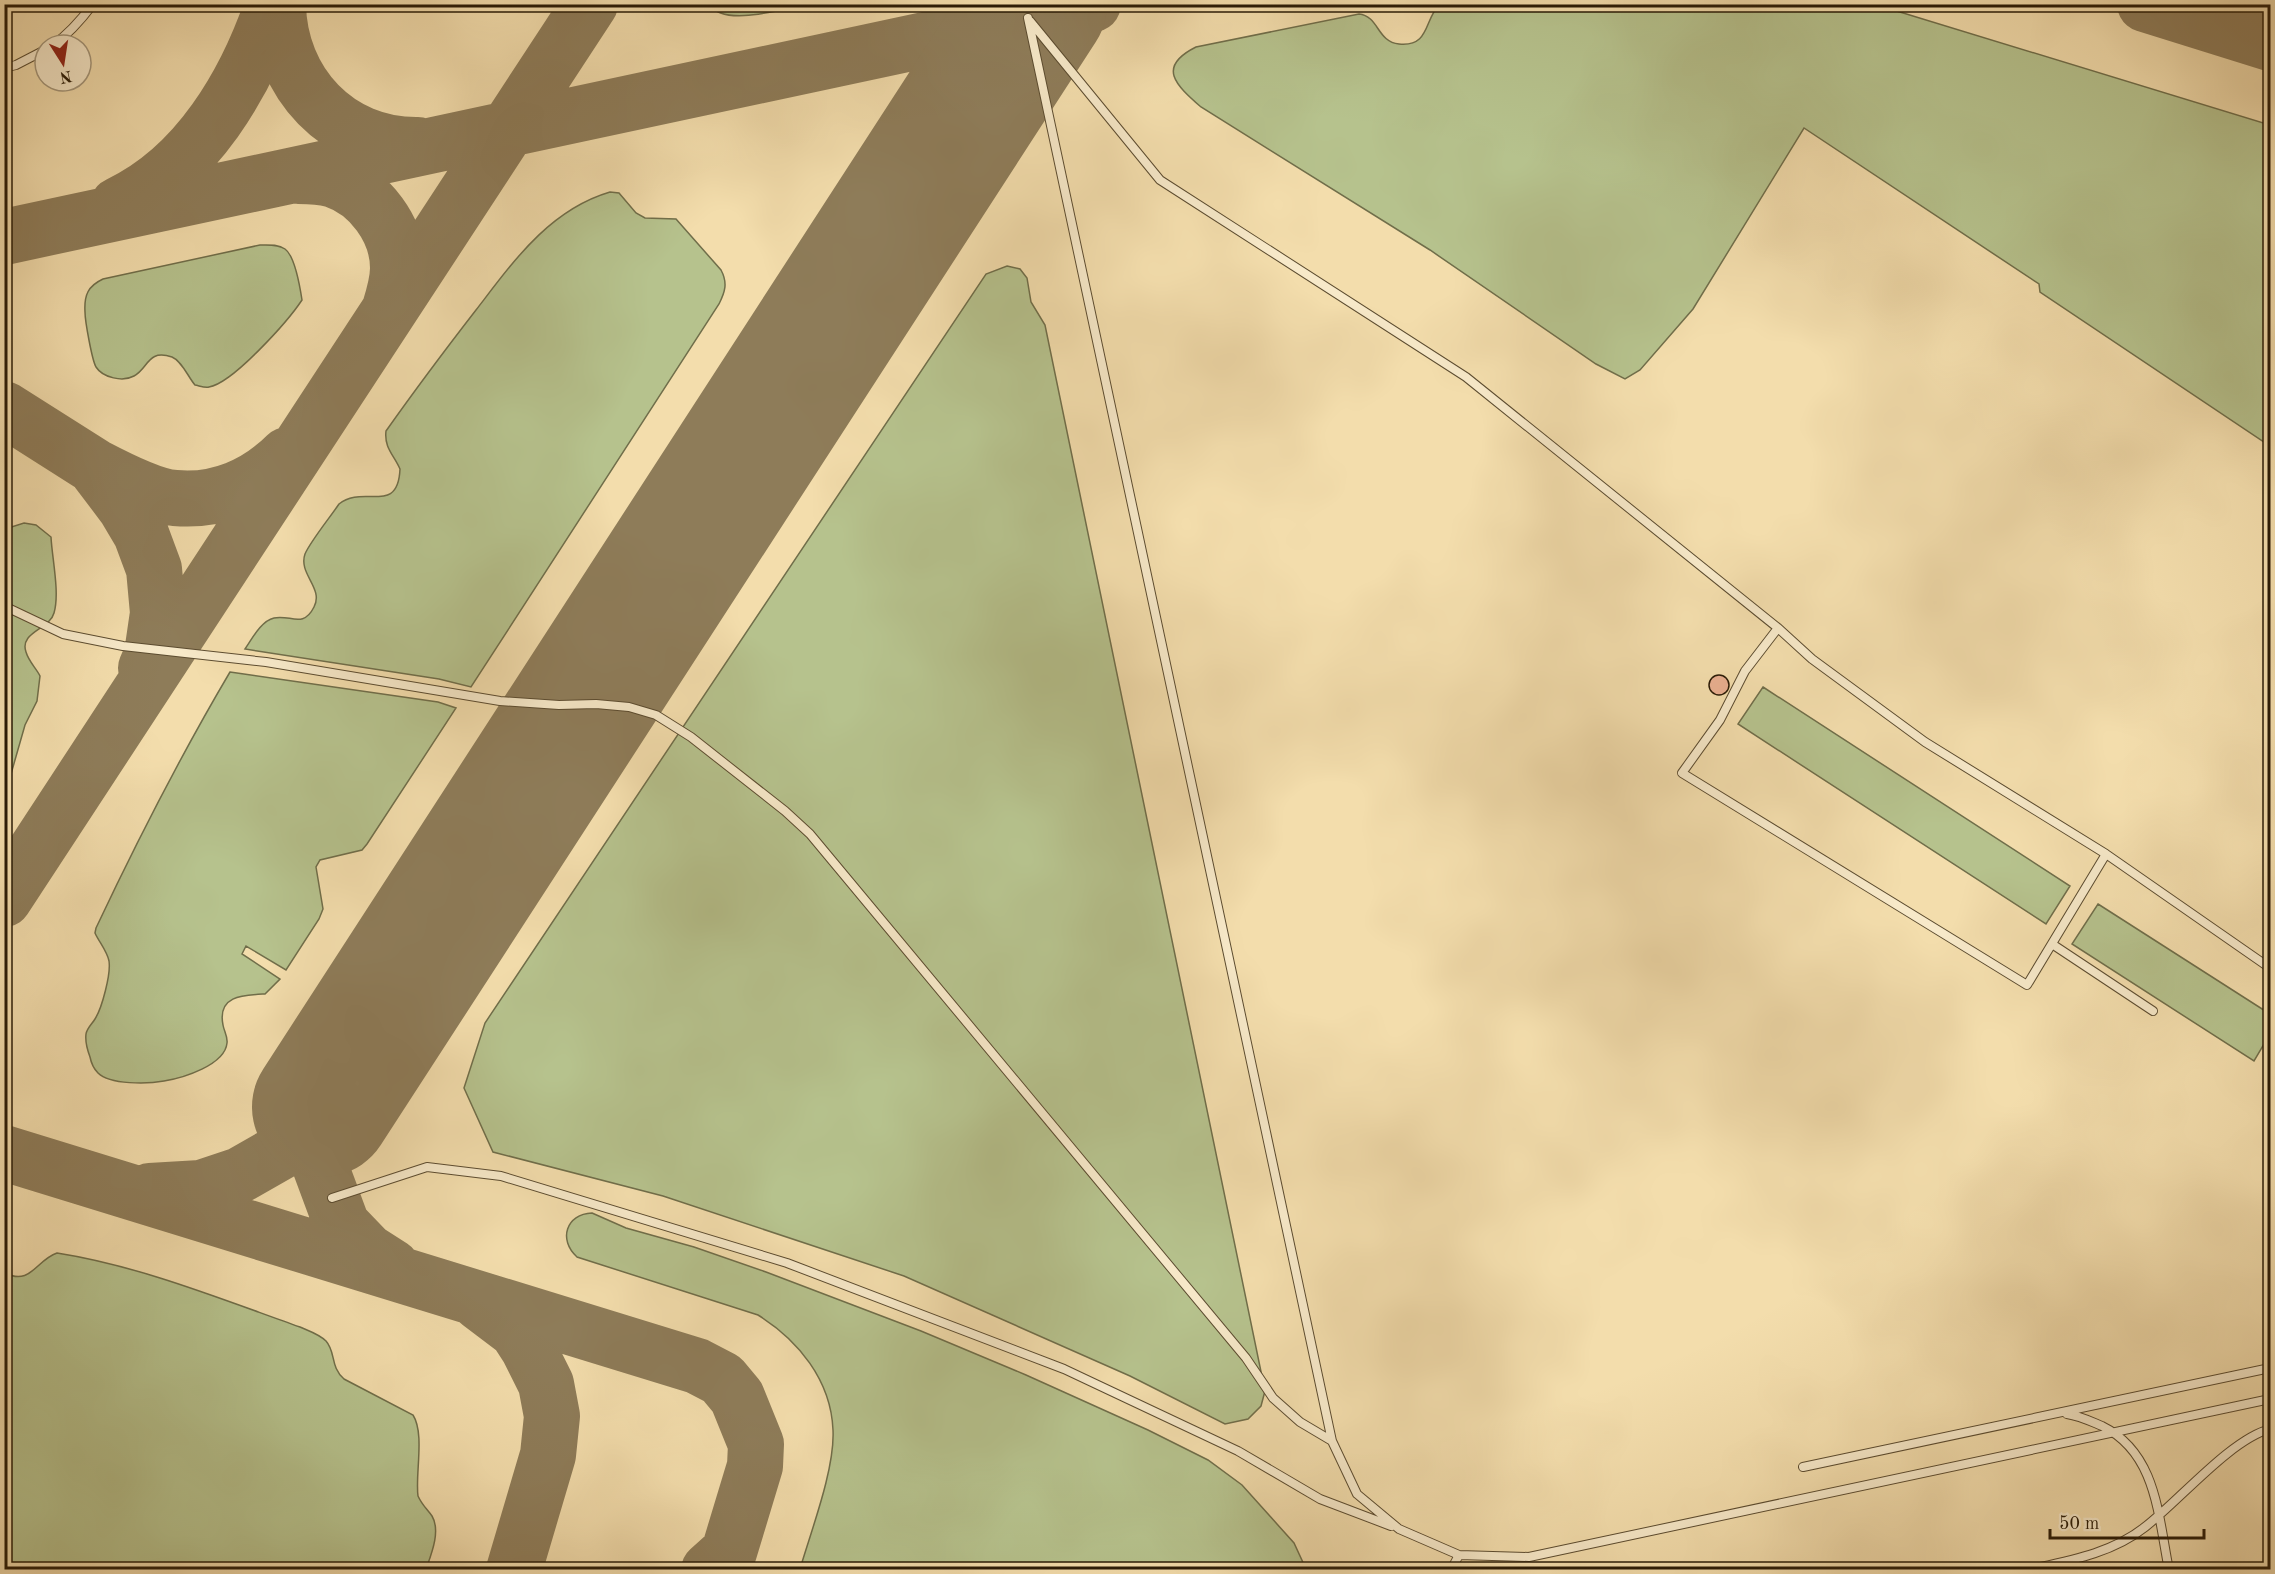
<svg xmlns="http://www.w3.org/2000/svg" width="2275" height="1574" font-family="'Old Standard TT',serif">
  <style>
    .green { fill: #b6c28d; stroke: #706e4a; stroke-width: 1.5 }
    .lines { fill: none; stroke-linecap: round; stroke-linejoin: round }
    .taxiway { stroke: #8e7c59; stroke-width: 56 }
    .runway { stroke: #8e7c59; stroke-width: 140 }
    .building { fill: #eab091; stroke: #2a1b06; stroke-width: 1.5 }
    .lane-casing { stroke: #5c4c30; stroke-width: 10 }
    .lane { stroke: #f7e9c9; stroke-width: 8 }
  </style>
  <rect width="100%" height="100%" fill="#f3ddac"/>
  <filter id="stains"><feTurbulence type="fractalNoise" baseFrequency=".00333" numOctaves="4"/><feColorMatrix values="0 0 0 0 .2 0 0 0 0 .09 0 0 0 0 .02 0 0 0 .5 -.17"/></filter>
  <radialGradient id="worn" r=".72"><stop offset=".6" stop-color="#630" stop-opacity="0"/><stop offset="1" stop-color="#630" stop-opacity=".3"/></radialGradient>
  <!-- green -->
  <path class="green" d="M710 5H805C782 9 724 27 710 5Z
    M1877 5 2270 125V446L2040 292 2039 284 1804 128 1693 309 1640 370 1625 379 1596 364 1430 250 1201 107C1176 85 1156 67 1196 47L1359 14C1379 16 1377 42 1399 44 1430 47 1424 20 1439 5Z
    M610 192 619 193 636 213 645 218 676 219 721 270C728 283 725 292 719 304L471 687 439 679 245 649C252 639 261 621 274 618 290 614 303 629 314 607 324 588 298 574 305 554 310 542 331 516 339 504 363 484 398 516 400 469 394 455 384 448 386 431 415 390 445 350 476 310 513 262 549 210 610 192Z
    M260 245C268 245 278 244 285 249 295 256 300 287 302 300 288 321 233 383 209 387 205 388 200 386 195 385 188 377 182 361 172 357 147 349 149 368 134 376 123 382 103 378 96 367 92 360 85 321 85 312 84 295 88 286 103 279Z
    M1007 266 1020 269 1027 278 1031 302 1045 325 1265 1391 1261 1406 1248 1419 1225 1424 1130 1376 904 1276 663 1196 493 1152 464 1088 485 1023 986 274Z
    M24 523 36 525 51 537C52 558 60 593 54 613 50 629 19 632 26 652 29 662 36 668 40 676L37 701 25 725 9 781 5 787V529Z
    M230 672 438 702 456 708 367 844 362 850 320 860 316 867 323 909 319 919 286 970 246 946 242 954 280 979 265 994C244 995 217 995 223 1025 224 1031 228 1037 227 1043 225 1065 183 1078 164 1081 148 1084 110 1085 98 1073 93 1068 91 1062 90 1057 87 1049 85 1042 86 1034 87 1028 92 1024 95 1019 102 1008 111 974 109 961 107 951 99 942 95 933L96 928C137 841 181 755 230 672Z
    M1763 687 2070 886 2046 924 1738 724Z
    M2098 904 2270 1014V1034L2254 1061 2072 944Z
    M592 1213 626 1228 694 1247 766 1272 921 1331 1026 1375 1148 1430 1208 1460 1242 1485 1294 1543 1306 1569H800C811 1531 835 1469 833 1430 831 1380 798 1340 758 1315L577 1257C558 1240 566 1214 592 1213Z
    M57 1253C140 1266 221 1299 300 1327 309 1331 319 1334 326 1341 336 1352 330 1367 344 1379L413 1415C425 1434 415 1474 418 1496 422 1505 427 1509 432 1516 441 1531 431 1555 426 1569H5V1273C31 1286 36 1260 57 1253Z"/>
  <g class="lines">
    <!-- taxiway -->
    <path class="taxiway" d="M278 4C279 83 338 146 418 145
      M2145 4 2270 43
      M298 176C311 176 322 176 334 180 370 192 398 230 398 268 398 282 394 295 390 308
      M118 205C197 168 246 84 273 4
      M4 237 1093 4
      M4 409 94 466 125 507 141 534 154 569 158 613 152 654 146 668
      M94 466C115 477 151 496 175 498 218 502 257 485 287 455
      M4 899 590 4
      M322 1107 317 1136 319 1163 342 1225 367 1251 392 1267
      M4 1153 697 1366 722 1379 737 1397 756 1444 755 1466 729 1552 709 1570
      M150 1191 201 1188 240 1175 284 1150 322 1107
      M480 1303 517 1331 528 1348 546 1384 552 1416 548 1455 514 1570"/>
    <!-- runway -->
    <path class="runway" d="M322 1107 1037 4"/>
  </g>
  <!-- building -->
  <path class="building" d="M1709 685a10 10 0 1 1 20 0a10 10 0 1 1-20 0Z"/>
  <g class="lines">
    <defs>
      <path id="lane" d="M1028 18 1332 1441 1357 1494 1399 1529 1459 1555 1529 1557 2270 1399
        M1030 21 1160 180 1466 377 1778 628 1812 659 1925 742 2106 854 2270 968
        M53 45C69 34 81 20 93 4
        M4 68 16 65 45 50
        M4 606 63 634 123 646 266 662 500 701 559 705 596 704 629 707 656 715 691 737 785 811 810 834 1246 1358 1273 1398 1300 1422 1332 1441
        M1778 628 1745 671 1720 720 1682 773 2027 985 2106 854
        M2052 944 2153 1011
        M332 1198 427 1167 501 1176 787 1263 1064 1369 1238 1451 1320 1499 1391 1526
        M2067 1414C2080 1416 2090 1421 2102 1426 2157 1453 2158 1516 2169 1570
        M1803 1467 2270 1368
        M1451 1570 1459 1555
        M2026 1570C2067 1561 2111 1554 2145 1527 2179 1501 2231 1439 2270 1429"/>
    </defs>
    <!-- lane casing -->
    <use href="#lane" class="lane-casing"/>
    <!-- lane -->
    <use href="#lane" class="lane"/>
  </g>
  <!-- margin -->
  <rect width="2275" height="1574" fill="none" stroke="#f3ddac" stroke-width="24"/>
  <rect x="6" y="6" width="2263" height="1562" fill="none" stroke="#2a1b06" stroke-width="3"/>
  <rect x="12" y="12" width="2251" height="1550" fill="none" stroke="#2a1b06" stroke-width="1.5"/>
  <!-- north arrow -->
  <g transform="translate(63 63) rotate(168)"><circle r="28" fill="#f7e9c9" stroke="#a5977b" stroke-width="1.5"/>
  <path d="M0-4.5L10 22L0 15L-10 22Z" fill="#8f2418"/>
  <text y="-9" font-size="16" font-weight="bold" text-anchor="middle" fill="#2a1b06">N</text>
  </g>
  <!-- scale -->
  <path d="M2050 1529v9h154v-9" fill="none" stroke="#2a1b06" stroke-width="3"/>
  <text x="2059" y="1529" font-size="18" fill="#2a1b06" stroke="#f7e9c9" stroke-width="4.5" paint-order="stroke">50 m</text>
  <rect width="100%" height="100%" filter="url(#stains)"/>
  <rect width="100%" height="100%" fill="url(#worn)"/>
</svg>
